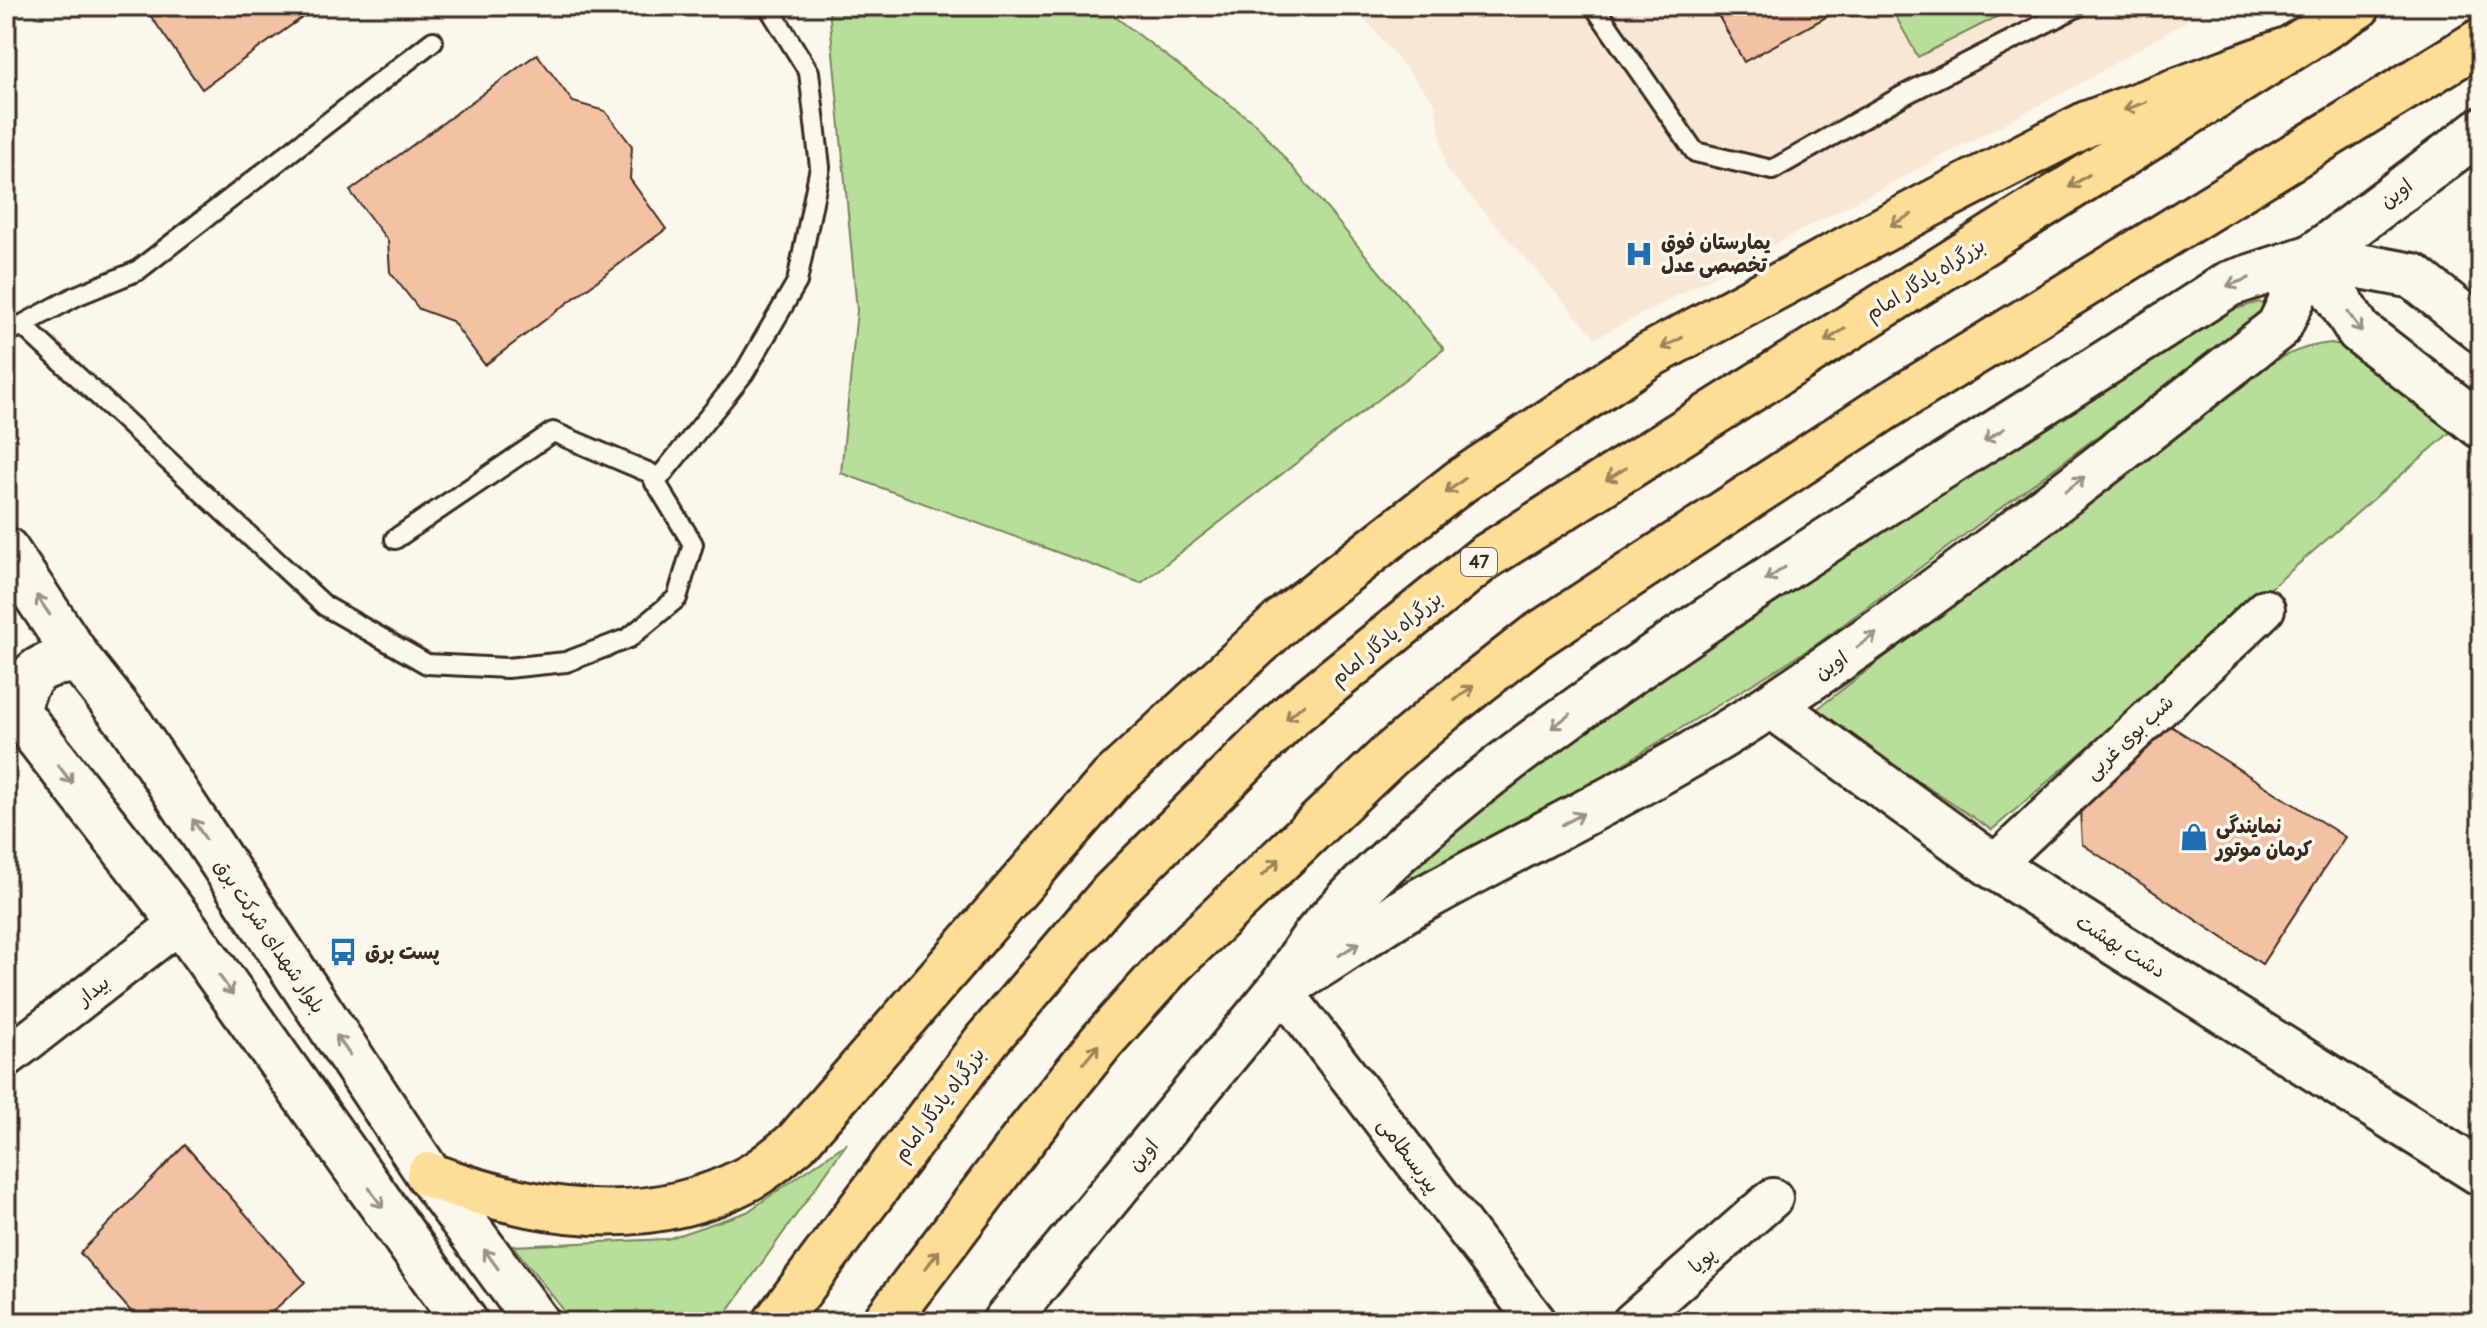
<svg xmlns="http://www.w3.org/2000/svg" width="2487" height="1328" font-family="Pangolin,'Playpen Sans Arabic',sans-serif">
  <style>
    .built { fill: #f9e7d6 }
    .green { fill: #b8df9a; stroke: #7a845c; stroke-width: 2 }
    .building { fill: #f3c1a4; stroke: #3b2a1e; stroke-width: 2 }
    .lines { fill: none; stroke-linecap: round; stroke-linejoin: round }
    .lane-casing { stroke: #3b2a1e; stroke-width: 24 }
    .street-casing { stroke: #3b2a1e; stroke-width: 44 }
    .secondary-casing { stroke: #3b2a1e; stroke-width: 50 }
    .highway-casing { stroke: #3b2a1e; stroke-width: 50 }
    .lane { stroke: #fbf7ec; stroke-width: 18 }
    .street { stroke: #fbf7ec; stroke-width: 38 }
    .secondary { stroke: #fbf7ec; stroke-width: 44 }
    .highway { stroke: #fedd96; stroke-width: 44 }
    .oneway { stroke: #9c845a }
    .oneway2 { stroke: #9b9085 }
    .labels { text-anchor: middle; stroke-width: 7; stroke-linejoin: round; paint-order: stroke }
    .shield { fill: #fbf7ec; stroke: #75685c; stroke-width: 2 }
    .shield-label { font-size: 18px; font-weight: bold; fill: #3b2a1e }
    .street-label { font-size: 20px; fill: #3b2a1e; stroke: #fbf7ec }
    .poi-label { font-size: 20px; font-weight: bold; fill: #3b2a1e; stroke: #fbf7ec; text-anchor: start }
  </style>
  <rect width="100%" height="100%" fill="#fbf7ec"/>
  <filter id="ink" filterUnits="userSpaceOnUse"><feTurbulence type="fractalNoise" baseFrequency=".0125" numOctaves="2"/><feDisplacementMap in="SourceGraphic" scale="16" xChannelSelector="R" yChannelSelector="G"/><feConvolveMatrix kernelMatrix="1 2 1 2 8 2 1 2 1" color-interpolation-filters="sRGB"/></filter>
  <g filter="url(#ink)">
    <!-- built -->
    <path class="built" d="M1354 6H2212L2076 86 1596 338 1446 169 1435 103Z"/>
    <!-- green -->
    <path class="green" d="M824 6H1101L1257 125 1444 349 1141 583 841 473 857 310 829 9Z
      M1890 6H2018L1918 57Z
      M2259 302 2265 306 2264 313 1817 644 1332 944C1382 895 1431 843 1487 800 1722 616 1985 474 2233 310Z
      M2331 343 2351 347 2454 429 1992 830 1891 763 1817 709 2250 376C2277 359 2299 346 2331 343Z
      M847 1143 720 1322H573L513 1246 667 1239 747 1212Z"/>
    <!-- building -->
    <path class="building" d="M163 6H316L317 7 202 89 150 15Z
      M1713 6H1846L1744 62Z
      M537 54 573 102 605 111 632 146 630 179 666 229 485 365 452 321 419 309 390 272 388 241 350 191Z
      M2171 726 2345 837 2262 964 2082 844 2080 809Z
      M185 1145 305 1282 261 1322H140L80 1253Z"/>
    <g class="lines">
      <defs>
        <path id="lane" d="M1594 6 1695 152 1772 170 1902 96 2079 6
          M22 325 76 296 137 271 433 41
          M6 333 22 325 325 606 427 664 507 668 566 662 629 638 677 598 693 544 650 473 553 432 395 539
          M655 483 744 373 797 282 820 167 809 72 768 6"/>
        <path id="street" d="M1993 866 2265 609
          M1281 988 1537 1322
          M6 1058 181 922
          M1632 1322 1773 1198"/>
        <path id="secondary" d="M2312 257 2359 331 2481 426
          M2312 257 2413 276 2481 330
          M6 550 80 661 131 725 429 1175 537 1322
          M6 697 181 922 465 1322
          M1771 705 1993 866 2481 1173
          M18 711C25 672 41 661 80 661
          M1287 985C1335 958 1378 924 1425 898 1542 833 1663 777 1774 703 1949 587 2114 456 2279 327L2312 257
          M1005 1322 1281 988C1294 969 1306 945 1322 928 1425 814 1553 725 1679 639 1859 516 2046 403 2229 284L2312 257 2481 130"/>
        <path id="highway" d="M429 1175C533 1214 645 1233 747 1179 765 1170 781 1155 796 1143L1112 779 1288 616 1461 481 1648 356 1927 206 2087 124 2287 50
          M776 1322 986 1041 1112 893 1292 714 1484 558 2358 6
          M885 1322 1029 1132 1102 1041 1172 963 1389 756 1444 709 1534 638 1881 410 2481 41"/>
      </defs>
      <!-- lane casing -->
      <use href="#lane" class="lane-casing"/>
      <!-- street casing -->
      <use href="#street" class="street-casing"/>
      <!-- secondary casing -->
      <use href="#secondary" class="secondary-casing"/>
      <!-- highway casing -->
      <use href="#highway" class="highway-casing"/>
      <!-- lane -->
      <use href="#lane" class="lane"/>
      <!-- street -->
      <use href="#street" class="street"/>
      <!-- secondary -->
      <use href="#secondary" class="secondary"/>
      <!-- highway -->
      <use href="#highway" class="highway"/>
    </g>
    <!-- one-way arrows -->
    <defs><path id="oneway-shaft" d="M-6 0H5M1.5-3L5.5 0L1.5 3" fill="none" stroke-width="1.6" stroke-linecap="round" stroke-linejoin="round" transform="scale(2)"/></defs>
    <g class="oneway">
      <use href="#oneway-shaft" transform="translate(2135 106) rotate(160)"/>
      <use href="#oneway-shaft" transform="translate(2079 181) rotate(148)"/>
      <use href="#oneway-shaft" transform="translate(1901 220) rotate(152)"/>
      <use href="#oneway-shaft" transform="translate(1835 335) rotate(148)"/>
      <use href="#oneway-shaft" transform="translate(1672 343) rotate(152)"/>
      <use href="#oneway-shaft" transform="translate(1616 474) rotate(148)"/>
      <use href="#oneway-shaft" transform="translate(1455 486) rotate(143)"/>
      <use href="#oneway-shaft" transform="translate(1464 693) rotate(-38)"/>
      <use href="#oneway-shaft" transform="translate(1295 712) rotate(139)"/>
      <use href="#oneway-shaft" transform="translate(1271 867) rotate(-44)"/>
      <use href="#oneway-shaft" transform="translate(1091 1054) rotate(-51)"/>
      <use href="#oneway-shaft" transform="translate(932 1260) rotate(-53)"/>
    </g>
    <g class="oneway2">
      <use href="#oneway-shaft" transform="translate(2238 282) rotate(160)"/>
      <use href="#oneway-shaft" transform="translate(2355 322) rotate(54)"/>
      <use href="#oneway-shaft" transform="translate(1994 435) rotate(148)"/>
      <use href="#oneway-shaft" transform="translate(2075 484) rotate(-37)"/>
      <use href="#oneway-shaft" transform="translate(1775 574) rotate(146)"/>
      <use href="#oneway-shaft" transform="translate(43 605) rotate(-124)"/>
      <use href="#oneway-shaft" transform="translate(1867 640) rotate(-36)"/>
      <use href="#oneway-shaft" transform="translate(1561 721) rotate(143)"/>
      <use href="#oneway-shaft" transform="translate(65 774) rotate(53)"/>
      <use href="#oneway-shaft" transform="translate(1573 819) rotate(-28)"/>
      <use href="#oneway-shaft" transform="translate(199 829) rotate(-123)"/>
      <use href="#oneway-shaft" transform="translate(1349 949) rotate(-33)"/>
      <use href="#oneway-shaft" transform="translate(226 985) rotate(55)"/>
      <use href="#oneway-shaft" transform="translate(343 1045) rotate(-124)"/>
      <use href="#oneway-shaft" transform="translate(376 1198) rotate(55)"/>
      <use href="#oneway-shaft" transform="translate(491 1259) rotate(-126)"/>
    </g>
  </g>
  <!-- icons -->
  <defs>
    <symbol id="hospital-bare" viewBox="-9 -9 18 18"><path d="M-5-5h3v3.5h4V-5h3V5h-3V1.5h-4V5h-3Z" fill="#1f6fb2" stroke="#fbf7ec" stroke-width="2.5" paint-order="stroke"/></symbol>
    <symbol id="shop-bare" viewBox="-9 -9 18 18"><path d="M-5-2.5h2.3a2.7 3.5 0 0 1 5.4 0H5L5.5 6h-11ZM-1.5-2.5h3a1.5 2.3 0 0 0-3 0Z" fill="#1f6fb2" stroke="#fbf7ec" stroke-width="2.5" paint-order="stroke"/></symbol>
    <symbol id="bus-bare" viewBox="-9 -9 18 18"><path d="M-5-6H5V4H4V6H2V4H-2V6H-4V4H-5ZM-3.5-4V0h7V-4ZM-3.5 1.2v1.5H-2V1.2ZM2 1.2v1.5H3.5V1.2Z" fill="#1f6fb2" stroke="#fbf7ec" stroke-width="2.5" paint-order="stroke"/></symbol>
  </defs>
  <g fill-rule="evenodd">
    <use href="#hospital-bare" x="1619" y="234" width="40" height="40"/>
    <use href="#shop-bare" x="2174" y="817" width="40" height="40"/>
    <use href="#bus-bare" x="323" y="932" width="40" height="40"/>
  </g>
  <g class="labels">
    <!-- shield labels -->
    <rect class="shield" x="1461" y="548" width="36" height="28" rx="6"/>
    <g class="shield-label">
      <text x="1479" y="568">47</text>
    </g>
    <!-- street labels -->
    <g class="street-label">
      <text transform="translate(2396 193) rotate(-37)" y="7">اوین</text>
      <text transform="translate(1925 279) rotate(-32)" y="7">بزرگراه یادگار امام</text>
      <text transform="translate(1386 638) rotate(-39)" y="7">بزرگراه یادگار امام</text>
      <text transform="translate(1831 665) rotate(-34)" y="7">اوین</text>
      <text transform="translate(2129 737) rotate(-43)" y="7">شب بوی غربی</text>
      <text transform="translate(270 936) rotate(56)" y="7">بلوار شهدای شرکت برق</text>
      <text transform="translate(2121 946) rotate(32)" y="7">دشت بهشت</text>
      <text transform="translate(93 990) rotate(-38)" y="7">بیدار</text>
      <text transform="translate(939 1104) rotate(-53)" y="7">بزرگراه یادگار امام</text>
      <text transform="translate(1143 1155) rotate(-50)" y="7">اوین</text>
      <text transform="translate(1409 1155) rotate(53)" y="7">پیربسطامی</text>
      <text transform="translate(1702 1260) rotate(-41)" y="7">پویا</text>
    </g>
    <!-- poi labels -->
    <g class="poi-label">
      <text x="1661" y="249">یمارستان فوق<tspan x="1661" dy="23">تخصصی عدل</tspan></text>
      <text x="2216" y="833">نمایندگی<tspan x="2216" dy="23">کرمان موتور</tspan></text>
      <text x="365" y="959">پست برق</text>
    </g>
  </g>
  <!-- margin -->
  <rect width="2487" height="1328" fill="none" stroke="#fbf7ec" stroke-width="32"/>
  <rect x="16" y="16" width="2455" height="1296" fill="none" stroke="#3b2a1e" stroke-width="3" filter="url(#ink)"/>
</svg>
